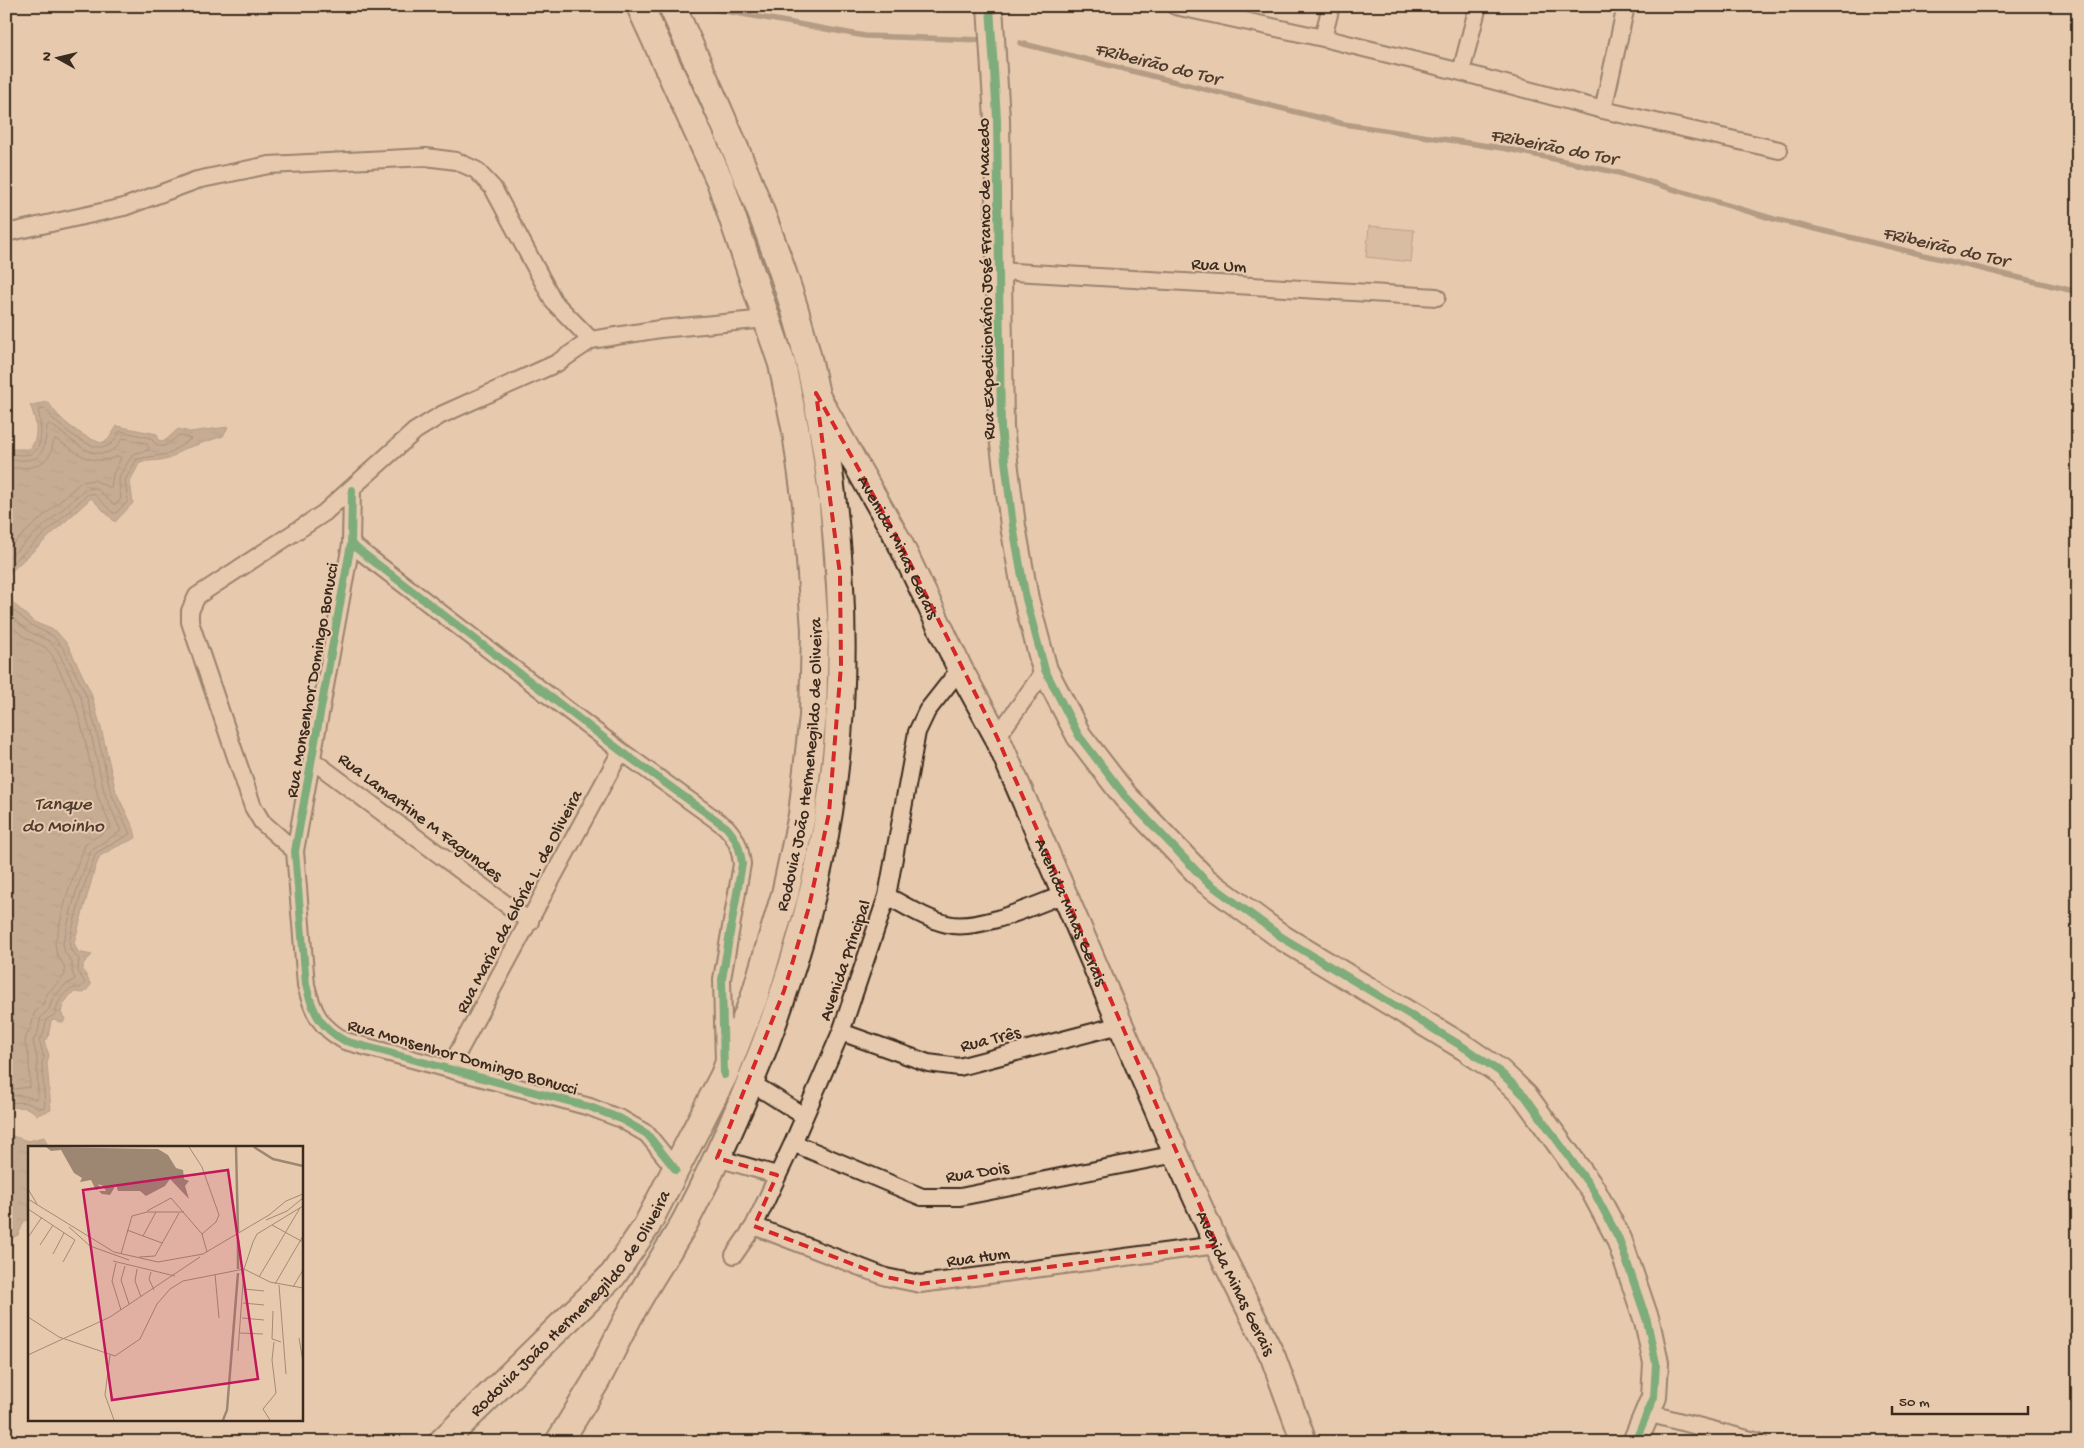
<svg xmlns="http://www.w3.org/2000/svg" width="2084" height="1448" font-family="'Gochi Hand',sans-serif">
  <style>
    .park { fill: #c8ad94; stroke: #826c59 }
    .water { fill: url(#water-ripples); stroke: #766250 }
    .lines { fill: none; stroke-linecap: round; stroke-linejoin: round }
    .shore { stroke: #634f40; stroke-width: 1 }
    .stream { stroke: #766250; stroke-width: 5.5 }
    .street-casing { stroke: #3b2a1e; stroke-width: 20 }
    .secondary-casing { stroke: #3b2a1e; stroke-width: 28 }
    .primary-casing { stroke: #3b2a1e; stroke-width: 30 }
    .street { stroke: #e7caae; stroke-width: 16 }
    .secondary { stroke: #e7caae; stroke-width: 24 }
    .primary { stroke: #e7caae; stroke-width: 26 }
    .cycleway-casing { stroke: #e7caae; stroke-width: 11 }
    .cycleway { stroke: #00873e; stroke-width: 8 }
    .marked { fill: none; stroke: #d62828; stroke-width: 4; stroke-dasharray: 10 6; stroke-linejoin: round }
    .labels { text-anchor: middle; stroke-width: 4; stroke-linejoin: round; paint-order: stroke }
    .street-label { font-size: 18px; fill: #3b2a1e; stroke: #e7caae }
    .water-label { font-size: 19px; font-style: italic; fill: #4f3d2f; stroke: #e7caae }
    .inset-river { fill: none; stroke: #9e8772; stroke-width: 2.5 }
    .inset-road { fill: none; stroke: #a28a74; stroke-width: 1 }
    .view { fill: #c2185b; fill-opacity: 0.15; stroke: #c2185b; stroke-width: 2.5 }
    .inset-edge { fill: none; stroke: #3b2a1e; stroke-width: 2.5 }
  </style>
  <defs>
    <pattern id="water-ripples" width="26" height="14" patternUnits="userSpaceOnUse" patternTransform="scale(1.25)"><rect width="26" height="14" fill="#9e8772"/><path d="M2 4q2-2 4 0t4 0M15 11q2-2 4 0t4 0" fill="none" stroke="#826f5d"/></pattern>
  </defs>
  <rect width="100%" height="100%" fill="#e7caae"/>
  <filter id="ink" filterUnits="userSpaceOnUse"><feTurbulence type="fractalNoise" baseFrequency=".02" numOctaves="2"/><feDisplacementMap in="SourceGraphic" scale="10" xChannelSelector="R" yChannelSelector="G"/><feConvolveMatrix kernelMatrix="1 2 1 2 8 2 1 2 1" color-interpolation-filters="sRGB"/></filter>
  <g filter="url(#ink)">
    <!-- park -->
    <path class="park" d="M1369 226 1414 230 1411 262 1366 257Z"/>
    <!-- water -->
    <path class="water" d="M48 402C61 422 79 435 101 443L108 440 117 426 157 434 159 441 166 440 178 429 190 432 228 427 223 436 184 449 169 459 140 462 130 481 133 503 115 522 91 498 6 576V449H30C40 436 36 419 30 405Z
      M6 584 13 603 34 622 56 631 68 645 91 693 101 728 116 792 134 829 136 838 116 847 100 856 95 868 74 943 78 952 92 955 83 964V970L91 985 84 993C81 993 79 992 76 992 70 992 67 1001 63 1004L61 1013 65 1019 63 1023 54 1020 51 1021 48 1038 44 1042 49 1055 47 1063 51 1110 37 1115C28 1105 18 1107 6 1108Z
      M6 1134 28 1141 44 1137 47 1143 45 1147H29V1220L24 1221 18 1235 9 1239 6 1244Z"/>
    <g class="lines">
      <!-- shore -->
      <path class="shore" d="M6 454C13 454 23 456 30 454 45 450 41 421 38 411L45 408C49 411 50 416 54 420 65 430 96 456 111 444 115 441 117 435 120 431L151 438C161 454 169 443 179 435L191 439 168 454 137 459 125 480 128 501 116 513H113L94 494H88L6 569
        M6 460C39 461 44 461 47 426L49 424C68 434 89 463 113 450 118 447 120 442 123 438L146 443 149 448 148 450 133 454 120 475 119 481 121 499 116 504H113L96 488 85 489 6 560
        M6 468C23 468 40 470 50 454 53 449 52 443 55 439 78 452 90 468 118 456L121 458 113 474 111 488 94 480 81 482 6 550
        M6 599 9 607 31 625 53 636 63 648 86 695 96 729 111 793 130 834 96 853 81 894 69 943 71 951 79 959 78 971 85 983 80 988C67 986 56 1001 56 1014L47 1019 43 1035 39 1040 44 1057 42 1063 45 1106 39 1109C29 1101 18 1102 6 1103
        M6 612 28 631 49 641 58 651 81 698 90 730 105 795 121 831 91 850 76 892 63 943 65 953 72 962V971L75 979 64 986 53 998 49 1009 41 1017 38 1032 33 1041 37 1058 38 1097 35 1099 20 1095 6 1097
        M6 622 24 637 45 647 52 655 74 701 83 732 98 797 111 827 85 845 68 891 55 943 57 955 64 965 65 975 47 994 43 1004 34 1014 31 1028 26 1036 25 1044 29 1058 30 1087 6 1090"/>
      <!-- stream -->
      <path class="stream" d="M697 6 865 36 984 40
        M1020 43 1344 124 1508 149 1619 173 1774 219 2078 292"/>
      <defs>
        <path id="street" d="M1175 6 1323 38 1461 72 1603 110 1779 150
          M1323 38 1331 6
          M1461 72 1478 6
          M1603 110 1626 6
          M6 233 124 207 197 180 269 165 426 157 456 161 476 170 493 188 554 302 591 340
          M998 271 1437 297
          M352 490 351 544 295 851 306 985C313 1013 320 1027 345 1041L590 1107 621 1119 647 1134 676 1170
          M351 544 621 751 726 827C737 839 740 848 742 864L722 979 724 1063
          M997 737 1045 670
          M312 760 530 922
          M295 851 262 822 253 807 190 622V611L197 596 324 513 415 431 441 415 557 363 591 340 660 329 767 319
          M887 896C906 906 926 919 947 924 978 932 1035 905 1065 894
          M841 1032 928 1063 959 1067 1120 1025
          M449 1069 621 751
          M750 1082 804 1116
          M793 1143 922 1197H960L1176 1154
          M717 1158 777 1175
          M754 1226 886 1277 920 1284 1217 1245
          M734 1255 754 1226 793 1143 841 1032 887 896 917 732 927 711 960 669
          M1647 1413 1759 1442"/>
        <g id="secondary">
          <path d="M990 6 997 119 1001 428 1013 526 1026 599 1045 670 1079 736 1125 796 1206 881 1283 938 1465 1048 1500 1072 1525 1096 1593 1190 1619 1239 1647 1321 1656 1363 1654 1397 1635 1442"/>
          <path id="s1" d="M819 399 899 541 960 669 997 737 1176 1154 1217 1245 1273 1357 1304 1442"/>
        </g>
        <g id="primary">
          <path id="s2" d="M442 1442 613 1275 646 1227 724 1075 754 998 785 894 802 815 813 716 815 630 806 504 796 432 782 364 720 181 640 6"/>
          <path d="M559 1442C571 1422 583 1403 595 1383 611 1354 624 1323 641 1295 656 1268 674 1243 688 1216 752 1093 807 950 829 812 844 717 845 618 835 522 827 441 812 359 786 282 755 188 713 97 672 6"/>
        </g>
      </defs>
      <!-- street casing -->
      <use href="#street" class="street-casing"/>
      <!-- secondary casing -->
      <use href="#secondary" class="secondary-casing"/>
      <!-- primary casing -->
      <use href="#primary" class="primary-casing"/>
      <!-- street -->
      <use href="#street" class="street"/>
      <!-- secondary -->
      <use href="#secondary" class="secondary"/>
      <!-- primary -->
      <use href="#primary" class="primary"/>
      <defs>
        <path id="cycleway" d="M990 6 997 119 1001 428 1013 526 1026 599 1045 670 1079 736 1125 796 1206 881 1283 938 1465 1048 1500 1072 1525 1096 1593 1190 1619 1239 1647 1321 1656 1363 1654 1397 1635 1442
          M352 490 351 544 295 851 306 985C313 1013 320 1027 345 1041L590 1107 621 1119 647 1134 676 1170
          M351 544 621 751 726 827C737 839 740 848 742 864L722 979 724 1075"/>
      </defs>
      <!-- cycleway casing -->
      <use href="#cycleway" class="cycleway-casing"/>
      <!-- cycleway -->
      <use href="#cycleway" class="cycleway"/>
    </g>
  </g>
  <!-- marked area -->
  <path d="M0 0H2084V1448H0ZM816 393 899 541 997 737 1217 1245 920 1284 886 1277 754 1226 777 1175 717 1158 784 991 809 907 829 813 841 666 840 574Z" fill="#e7caae" fill-opacity=".55" fill-rule="evenodd"/>
  <path class="marked" d="M816 393 899 541 997 737 1217 1245 920 1284 886 1277 754 1226 777 1175 717 1158 784 991 809 907 829 813 841 666 840 574Z"/>
  <g class="labels">
    <!-- street labels -->
    <g class="street-label">
      <text transform="translate(1219 264) rotate(3)" y="6">Rua Um</text>
      <text transform="translate(985 279) rotate(-91)" y="6">Rua Expedicionário José Franco de Macedo</text>
      <text dy="6" stroke="none"><textPath href="#s1" startOffset="168">Avenida Minas Gerais</textPath></text>
      <text transform="translate(311 680) rotate(-80)" y="6">Rua Monsenhor Domingo Bonucci</text>
      <text dy="6" stroke="none"><textPath href="#s2" startOffset="790">Rodovia João Hermenegildo de Oliveira</textPath></text>
      <text transform="translate(421 816) rotate(37)" y="6">Rua Lamartine M Fagundes</text>
      <text transform="translate(518 901) rotate(-62)" y="6">Rua Maria da Glória L. de Oliveira</text>
      <text dy="6" stroke="none"><textPath href="#s1" startOffset="572">Avenida Minas Gerais</textPath></text>
      <text transform="translate(844 960) rotate(-71)" y="6">Avenida Principal</text>
      <text transform="translate(990 1038) rotate(-14)" y="6">Rua Três</text>
      <text transform="translate(463 1056) rotate(16)" y="6">Rua Monsenhor Domingo Bonucci</text>
      <text transform="translate(977 1171) rotate(-9)" y="6">Rua Dois</text>
      <text transform="translate(978 1256) rotate(-8)" y="6">Rua Hum</text>
      <text dy="6" stroke="none"><textPath href="#s1" startOffset="978">Avenida Minas Gerais</textPath></text>
      <text dy="6" stroke="none"><textPath href="#s2" startOffset="190">Rodovia João Hermenegildo de Oliveira</textPath></text>
    </g>
    <!-- water labels -->
    <g class="water-label">
      <text transform="translate(1158 62) rotate(14)" y="7">FRibeirão do Tor</text>
      <text transform="translate(1554 145) rotate(11)" y="7">FRibeirão do Tor</text>
      <text transform="translate(1946 245) rotate(13)" y="7">FRibeirão do Tor</text>
      <text x="63" y="809">Tanque<tspan x="63" dy="22">do Moinho</tspan></text>
    </g>
  </g>
  <!-- overview -->
  <g transform="translate(28 1146)">
    <rect width="275" height="275" fill="#e7caae"/>
    <path d="M18 1 130 3 140 9 148 22 155 24 156 33 161 35 157 40 161 53 142 33 137 40 118 50 112 45H90L88 39 82 49 74 48 71 45H78L75 40 70 38 73 42 68 44 63 34 52 36 54 32 46 27 33 4 23 5Z" fill="#9e8772"/>
    <path class="inset-river" d="M208 1 210 86M226 1 245 13 275 20M210 94V123M195 274 199 264 210 127"/>
    <path class="inset-road" d="M161 1 174 21 191 69 188 76 174 88M0 43 9 58M0 53 86 106 130 116 175 108 241 69 258 55 275 48M0 63 47 94 35 116M119 65 143 52 174 88 179 106M238 74 259 65 275 52M244 79 275 96M41 81 62 100 101 114M99 84 134 97M1 90 14 71M115 90 128 66M12 99 25 79M25 108 36 87M93 108 104 70 119 66H156M111 111 127 110 151 67M85 115 147 130M88 117 84 135 93 164M97 120 93 134 101 158M109 123 107 135 113 151M123 126 121 133 126 144M187 128 191 172M231 131 272 62M247 138 275 90M251 139 258 228M265 141 275 124M216 143 236 145M215 157 236 159M245 165 244 193 253 196M0 171 31 191 87 210 112 193 129 158 142 143 155 135 216 123 242 136 275 142M214 172 236 174M212 187 235 188M271 192 275 216M210 205 216 123 225 96 229 88 275 60M0 209 82 171 172 111M82 209 77 249 86 274M242 274 235 263 248 247 244 214 246 196"/>
    <path class="view" d="M200 24 230 233 84 254 55 44Z"/>
    <rect width="275" height="275" class="inset-edge"/>
  </g>
  <!-- margin -->
  <rect width="2084" height="1448" fill="none" stroke="#e7caae" stroke-width="25"/>
  <rect x="12" y="12" width="2059" height="1423" fill="none" stroke="#3b2a1e" stroke-width="2" filter="url(#ink)"/>
  <!-- north arrow -->
  <g transform="translate(58 58) rotate(278)" stroke="#e7caae" stroke-width="4" paint-order="stroke">
  <path d="M0-4L9 19L0 12L-9 19Z" fill="#3b2a1e"/>
  <text y="-8" font-size="14" font-weight="bold" text-anchor="middle" fill="#3b2a1e">N</text>
  </g>
  <!-- scale -->
  <path d="M1892 1406v8h136v-8" fill="none" stroke="#3b2a1e" stroke-width="2.5"/>
  <text x="1899" y="1406" font-size="15" fill="#3b2a1e" stroke="#e7caae" stroke-width="4" paint-order="stroke">50 m</text>
</svg>
